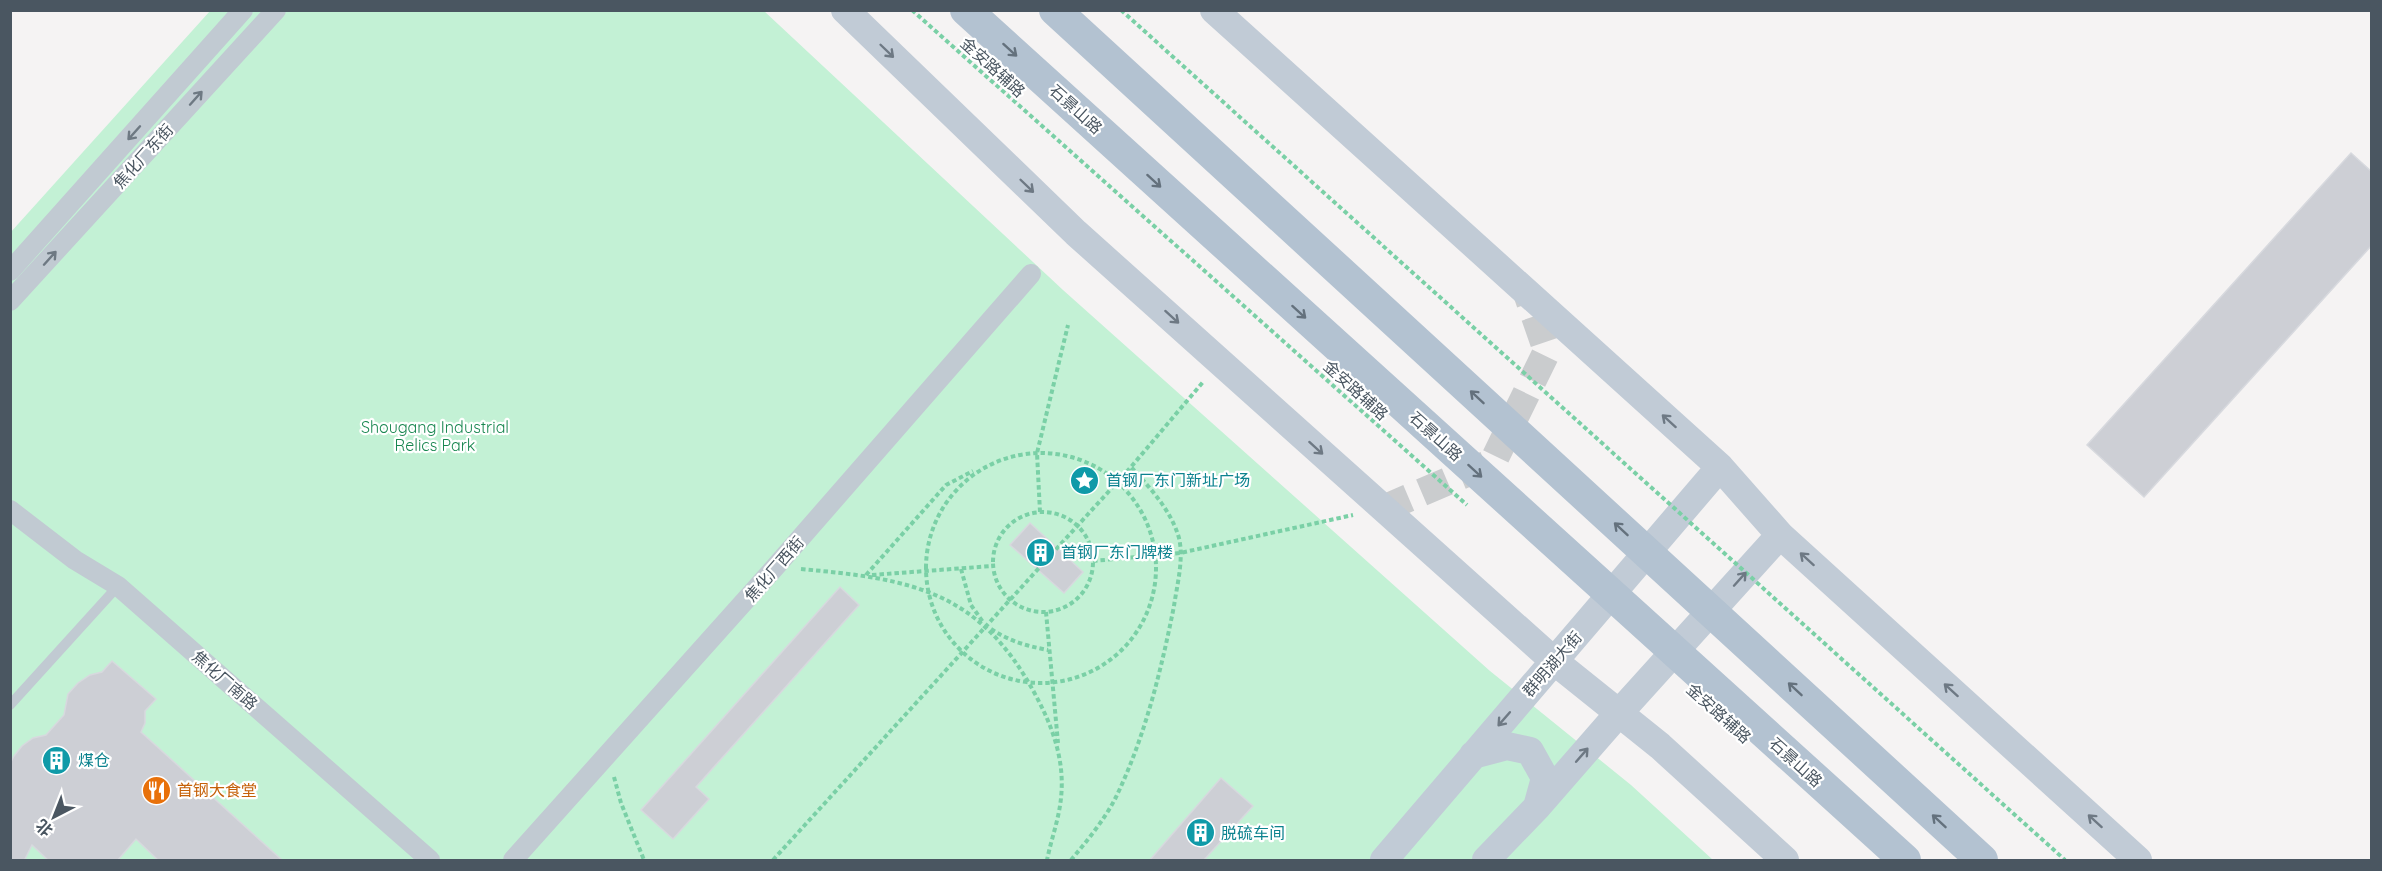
<svg xmlns="http://www.w3.org/2000/svg" width="2382" height="871" font-family="Quicksand,'Noto Sans SC',sans-serif">
  <style>
    .green { fill: #c3f1d5 }
    .building { fill: #cdcfd5; stroke: #d7d9de; stroke-width: 1.5 }
    .lines { fill: none; stroke-linecap: round; stroke-linejoin: round }
    .secondary-tunnel { stroke: #caccce; stroke-width: 28; stroke-dasharray: 28 14; stroke-linecap: butt }
    .path { stroke: #7ad0a6; stroke-width: 4; stroke-dasharray: 4.5 3; stroke-linecap: butt }
    .lane { stroke: #c1cad2; stroke-width: 10 }
    .street { stroke: #c1cad2; stroke-width: 20 }
    .secondary { stroke: #c1cbd6; stroke-width: 28 }
    .path-bridge { stroke: #7ad0a6; stroke-width: 4; stroke-dasharray: 4.5 3; stroke-linecap: butt }
    .primary-bridge { stroke: #b3c2d1; stroke-width: 32 }
    .oneway { stroke: #64717d }
    .oneway2 { stroke: #6e7984 }
    .oneway3 { stroke: #6e7983 }
    .labels { text-anchor: middle; stroke-width: 4.5; stroke-linejoin: round; paint-order: stroke }
    .street-label { font-size: 16px; fill: #4a5661; stroke: #fff }
    .park-label { font-size: 16px; fill: #17864f; stroke: #fff }
    .culture-label { font-size: 16px; fill: #0d838f; stroke: #fff; text-anchor: start }
    .food-label { font-size: 16px; fill: #c56008; stroke: #fff; text-anchor: start }
  </style>
  <rect width="100%" height="100%" fill="#f5f3f3"/>
  <!-- green -->
  <path class="green" d="M210 11H764L1063 290 1490 671 1631 785 1713 860H11L10 233Z"/>
  <!-- building -->
  <path class="building" d="M2351 153 2372 172V245L2144 497 2087 445Z
    M1030 523 1083 572 1064 593 1010 545Z
    M840 587 859 605 696 787 709 799 673 839 641 810Z
    M112 661 156 699 145 711V723L141 732 283 861H159L136 839 117 861H49L32 845 24 861H10V764L14 756 22 746 33 738 46 735 64 715 68 694 78 683 90 675 102 672Z
    M1221 778 1253 806 1203 861H1149Z"/>
  <g class="lines">
    <!-- secondary-tunnel -->
    <path class="secondary-tunnel" d="M1383 509 1493 462 1547 351 1527 293"/>
    <!-- path -->
    <path class="path" d="M926 568a115 115 0 1 1 230 0a115 115 0 1 1-230 0Z
      M993 562a50 50 0 1 1 100 0a50 50 0 1 1-100 0Z
      M1040 512 1037 453 1068 325
      M1093 561 1180 553 1353 515
      M801 569C911 579 979 590 1035 694 1053 727 1065 761 1061 798 1059 819 1051 840 1047 860
      M961 569 971 605 983 622
      M866 575 946 485 973 471
      M872 575 992 566
      M1046 612 1058 743
      M991 629C1009 641 1027 646 1048 650
      M614 777 621 803 644 860
      M773 860 1131 467 1203 382
      M1071 860C1087 841 1105 819 1116 797 1145 737 1161 671 1174 606 1177 585 1184 559 1179 538 1171 510 1150 488 1131 467"/>
    <!-- lane -->
    <path class="lane" d="M10 705 118 586"/>
    <!-- street -->
    <path class="street" d="M10 271 243 10
      M10 301 276 10
      M10 510 75 560 118 586 430 860
      M513 860 776 566 1031 274"/>
    <!-- secondary -->
    <path class="secondary" d="M845 10 1076 233 1554 661 1660 746 1785 860
      M1214 10 1720 467 1780 535 2138 860
      M1473 755 1507 746 1530 751 1545 778 1537 807
      M1384 860 1720 467
      M1486 860 1537 807 1619 713 1780 535"/>
    <!-- path-bridge -->
    <path class="path-bridge" d="M912 10 1467 505
      M1121 10 2065 860"/>
    <!-- primary-bridge -->
    <path class="primary-bridge" d="M966 10 1905 860
      M1055 10 1982 860"/>
  </g>
  <!-- one-way arrows -->
  <defs><path id="oneway-shaft" d="M-6 0H5M1.5-3L5.5 0L1.5 3" fill="none" stroke-width="1.6" stroke-linecap="round" stroke-linejoin="round" transform="scale(1.5)"/></defs>
  <g class="oneway">
    <use href="#oneway-shaft" transform="translate(1010 50) rotate(42)"/>
    <use href="#oneway-shaft" transform="translate(1154 181) rotate(42)"/>
    <use href="#oneway-shaft" transform="translate(1299 312) rotate(42)"/>
    <use href="#oneway-shaft" transform="translate(1477 397) rotate(-137)"/>
    <use href="#oneway-shaft" transform="translate(1475 471) rotate(42)"/>
    <use href="#oneway-shaft" transform="translate(1621 529) rotate(-137)"/>
    <use href="#oneway-shaft" transform="translate(1795 689) rotate(-137)"/>
    <use href="#oneway-shaft" transform="translate(1939 821) rotate(-137)"/>
  </g>
  <g class="oneway2">
    <use href="#oneway-shaft" transform="translate(887 51) rotate(44)"/>
    <use href="#oneway-shaft" transform="translate(1027 186) rotate(44)"/>
    <use href="#oneway-shaft" transform="translate(1172 317) rotate(42)"/>
    <use href="#oneway-shaft" transform="translate(1669 421) rotate(-138)"/>
    <use href="#oneway-shaft" transform="translate(1316 448) rotate(42)"/>
    <use href="#oneway-shaft" transform="translate(1807 559) rotate(-138)"/>
    <use href="#oneway-shaft" transform="translate(1740 579) rotate(-48)"/>
    <use href="#oneway-shaft" transform="translate(1951 690) rotate(-138)"/>
    <use href="#oneway-shaft" transform="translate(1504 719) rotate(131)"/>
    <use href="#oneway-shaft" transform="translate(1582 755) rotate(-49)"/>
    <use href="#oneway-shaft" transform="translate(2095 821) rotate(-138)"/>
  </g>
  <g class="oneway3">
    <use href="#oneway-shaft" transform="translate(196 98) rotate(-48)"/>
    <use href="#oneway-shaft" transform="translate(134 133) rotate(132)"/>
    <use href="#oneway-shaft" transform="translate(50 258) rotate(-48)"/>
  </g>
  <!-- icons -->
  <defs>
    <symbol id="sight-disc" viewBox="-11 -11 22 22"><circle r="9.5" fill="#0f9aa8" stroke="#fff"/><path d="M0-6L1.8-2.2L6-1.7L2.9 1.2L3.7 5.4L0 3.3L-3.7 5.4L-2.9 1.2L-6-1.7L-1.8-2.2Z" fill="#fff"/></symbol>
    <symbol id="building-disc" viewBox="-11 -11 22 22"><circle r="9.5" fill="#0f9aa8" stroke="#fff"/><path d="M-4-6H4V6H1V3H-1V6H-4ZM-2.5-4.3h1.7v1.8h-1.7ZM.8-4.3h1.7v1.8H.8ZM-2.5-1h1.7V.8h-1.7ZM.8-1h1.7V.8H.8Z" fill="#fff"/></symbol>
    <symbol id="restaurant-disc" viewBox="-11 -11 22 22"><circle r="9.5" fill="#e8710a" stroke="#fff"/><path d="M-5-6h1v4h1v-4h1v4h1v-4h1v5L-1.5 .5V6h-2V.5L-5-1ZM5-6V6H3V1.5H1.5Q1.5-4 5-6Z" fill="#fff"/></symbol>
  </defs>
  <g fill-rule="evenodd">
    <use href="#sight-disc" x="1068" y="464" width="33" height="33"/>
    <use href="#building-disc" x="1024" y="536" width="33" height="33"/>
    <use href="#building-disc" x="40" y="744" width="33" height="33"/>
    <use href="#restaurant-disc" x="140" y="774" width="33" height="33"/>
    <use href="#building-disc" x="1184" y="816" width="33" height="33"/>
  </g>
  <g class="labels">
    <!-- street labels -->
    <g class="street-label">
      <text transform="translate(993 67) rotate(42)" y="6">金安路辅路</text>
      <text transform="translate(1076 109) rotate(42)" y="6">石景山路</text>
      <text transform="translate(143 156) rotate(-48)" y="6">焦化厂东街</text>
      <text transform="translate(1356 390) rotate(42)" y="6">金安路辅路</text>
      <text transform="translate(1436 436) rotate(42)" y="6">石景山路</text>
      <text transform="translate(774 569) rotate(-49)" y="6">焦化厂西街</text>
      <text transform="translate(1552 664) rotate(-49)" y="6">群明湖大街</text>
      <text transform="translate(225 680) rotate(41)" y="6">焦化厂南路</text>
      <text transform="translate(1719 713) rotate(42)" y="6">金安路辅路</text>
      <text transform="translate(1796 762) rotate(42)" y="6">石景山路</text>
    </g>
    <!-- park labels -->
    <g class="park-label">
      <text x="435" y="433">Shougang Industrial<tspan x="435" dy="18">Relics Park</tspan></text>
    </g>
    <!-- culture labels -->
    <g class="culture-label">
      <text x="1106" y="486">首钢厂东门新址广场</text>
      <text x="1061" y="558">首钢厂东门牌楼</text>
      <text x="78" y="766">煤仓</text>
      <text x="1221" y="839">脱硫车间</text>
    </g>
    <!-- food labels -->
    <g class="food-label">
      <text x="177" y="796">首钢大食堂</text>
    </g>
  </g>
  <!-- border -->
  <rect width="2382" height="871" fill="none" stroke="#4a5661" stroke-width="24"/>
  <!-- north arrow -->
  <g transform="translate(54 817) rotate(222)" stroke="#ffffff" stroke-width="4.5" paint-order="stroke">
  <path d="M0-4.5L10 22L0 15L-10 22Z" fill="#4a5661"/>
  <text y="-9" font-size="16" font-weight="bold" text-anchor="middle" fill="#4a5661">北</text>
  </g>
</svg>
